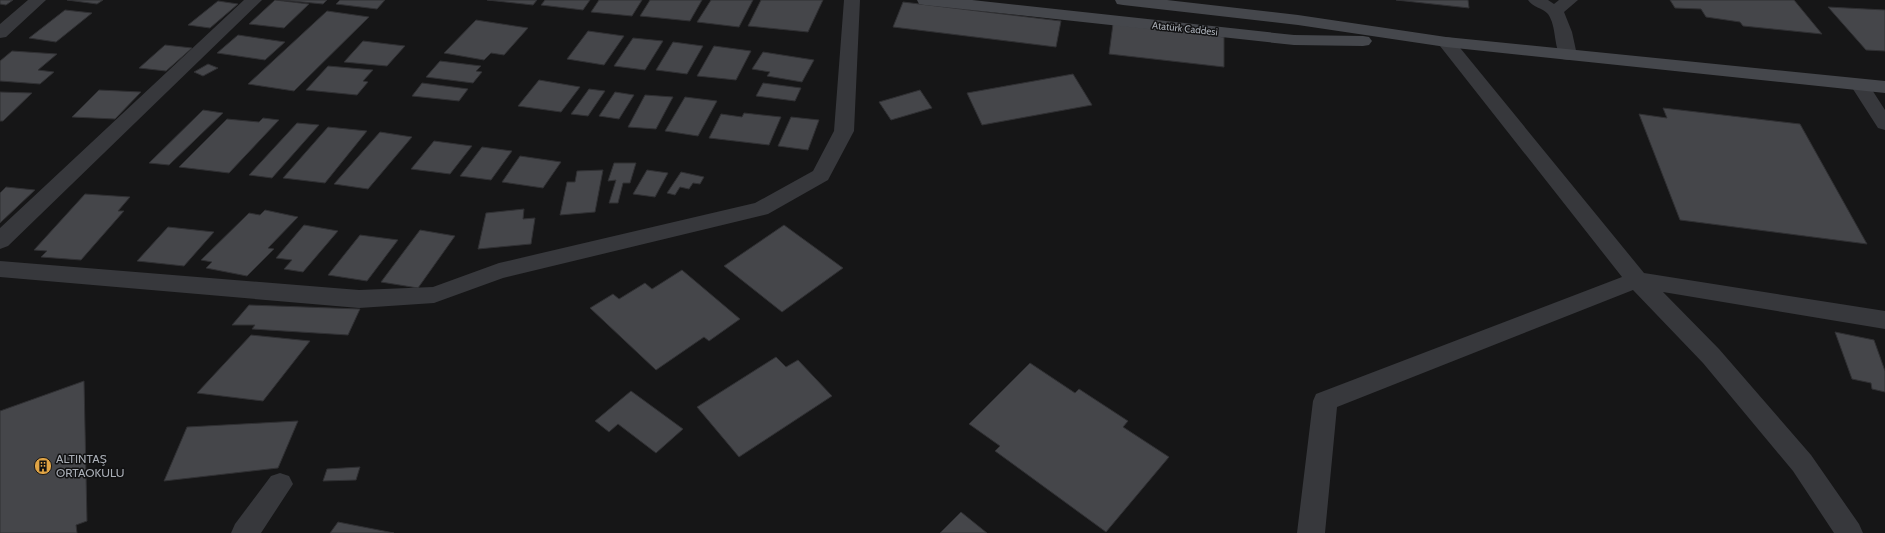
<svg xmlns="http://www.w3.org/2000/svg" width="1885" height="533" font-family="Cabin,sans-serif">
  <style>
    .building { fill: #45464a; stroke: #303033 }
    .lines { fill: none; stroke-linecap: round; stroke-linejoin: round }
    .street { fill: #37383c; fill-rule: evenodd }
    .secondary { fill: #45474c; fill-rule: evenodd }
    .labels { text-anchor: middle; stroke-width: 3; stroke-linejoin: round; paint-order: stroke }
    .far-street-label { font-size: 10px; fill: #a9aeb6; stroke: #111112 }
    .poi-label { font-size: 12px; fill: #a9aeb6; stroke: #111112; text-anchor: start }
  </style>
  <rect width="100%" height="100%" fill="#161617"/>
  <!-- building -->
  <path class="building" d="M0 0H13L6 5 0 4Z
    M67 0H103L97 4Z
    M275 0 309 4 284 28 249 24Z
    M281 0H327L323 4Z
    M340 0H385L377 9 336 4Z
    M487 0H537L533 5Z
    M545 0H590L583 10 541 5Z
    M599 0H642L632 16 591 12Z
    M650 0H702L690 21 640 16Z
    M711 0H753L739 27 697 22Z
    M761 0H823L808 32 748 26Z
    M1396 0H1468L1469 8Z
    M1670 0H1794L1822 34 1743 26 1740 22 1706 17 1701 9 1675 8Z
    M218 1 238 4 210 28 188 25Z
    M903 2 1061 21 1056 47 893 27Z
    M1828 7 1885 10V51L1866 50Z
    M65 10 92 13 56 42 29 38Z
    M327 11 369 17 294 91 248 84Z
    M476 20 528 28 504 55 491 53 484 60 444 53Z
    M1113 24 1224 37V67L1109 54Z
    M588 31 624 36 604 65 567 59Z
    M238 35 285 42 265 60 217 53Z
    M633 38 663 41 645 70 614 66Z
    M363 41 405 46 387 66 344 62Z
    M673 42 703 46 687 74 656 70Z
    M165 45 192 48 166 71 139 68Z
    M714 46 751 51 736 80 697 76Z
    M12 51 57 54 38 70 54 72 40 84 0 81V61Z
    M763 52 814 60 802 82 767 76 770 72 752 69Z
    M440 61 481 66 476 71 482 72 473 83 426 77Z
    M208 64 218 68 203 76 194 72Z
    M328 66 373 70 363 81 368 82 357 95 306 90Z
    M1073 74 1092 105 982 125 967 93Z
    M539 80 580 87 561 112 518 106Z
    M422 83 468 89 459 101 412 96Z
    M763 83 801 88 795 101 756 96Z
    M589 89 605 91 588 116 571 114Z
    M99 90 141 92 115 119 72 117Z
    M920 90 932 108 891 120 879 102Z
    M0 92 32 93 3 121H0Z
    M615 92 634 95 619 119 599 116Z
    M645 95 673 97 656 129 628 127Z
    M685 97 717 101 698 136 665 131Z
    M1663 108 1800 124 1867 244 1680 220 1639 114 1667 118Z
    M203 110 223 113 169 165 149 163Z
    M744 113 781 117 769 145 709 138 721 114 742 117Z
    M791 117 819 120 808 150 778 146Z
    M263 118 279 120 229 173 179 167 227 119 259 122Z
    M297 123 319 125 272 178 249 175Z
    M328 127 367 131 325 183 283 178Z
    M380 132 412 137 368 189 334 184Z
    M434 141 472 146 450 174 411 169Z
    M482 147 512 151 491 180 460 176Z
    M520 156 561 162 543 188 502 182Z
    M614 163H636L630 183H623L618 203H609L616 180 608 181Z
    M603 170 595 212 560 215 567 182H575L577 171Z
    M647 170 668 173 655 197 633 194Z
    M681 172 704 177 700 184 693 183 689 189 680 187 675 195 667 193Z
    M6 187 35 190 0 223V193Z
    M85 194 130 197 118 211H124L81 260 41 257 47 251 34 250Z
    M524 209 523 219 535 218 531 244 478 249 486 213Z
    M265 210 298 217 268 248 274 249 247 276 206 268 212 262 201 260 249 213 260 215Z
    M304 225 338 231 303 272 284 269 292 260 276 258Z
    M784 225 843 268 782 312 724 266Z
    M168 227 214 232 184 266 137 261Z
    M420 230 455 236 418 288 381 282Z
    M360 235 398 240 367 281 328 275Z
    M682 270 740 319 709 341 704 337 656 370 590 308 613 294 619 299 645 283 652 289Z
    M249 305 360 309 348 335 252 329 255 325H232Z
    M1835 332 1874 340 1885 371V392L1872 389 1871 383 1852 379Z
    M251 335 310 341 263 401 197 393Z
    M776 357 786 367 798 360 832 396 739 457 697 407Z
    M1030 363 1075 393 1079 389 1128 421 1123 427 1169 457 1106 532 995 451 1000 446 969 424Z
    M84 381 87 521 76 525 77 533H0V411Z
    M631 391 683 429 656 453 618 424 609 432 595 421Z
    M298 421 278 468 164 481 187 427Z
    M360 467 356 480 323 481 327 469Z
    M961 512 987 533H940Z
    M338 522 394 533H330Z"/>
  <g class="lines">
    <!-- street -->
    <path class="street" d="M28 0H46L6 37 0 38V24Z
      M244 0H262L8 246 0 249V228Z
      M844 0H860L854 131 828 180 768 214 503 278 434 303 359 308 0 277V261L359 290 433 287 499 263 755 203 813 171 834 131Z
      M1528 0H1548L1554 4 1559 0H1578L1564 12 1572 32 1577 55 1574 59 1568 60 1562 59C1553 46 1557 27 1548 14 1543 8 1532 7 1528 0Z
      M1446 37 1452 38 1644 273 1885 311V329L1663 292 1719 349 1811 455 1859 524 1863 533H1834L1793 471 1703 363 1633 290 1337 407 1325 533H1297L1313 401 1316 394 1622 277 1440 46 1437 42 1440 38Z
      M1860 80 1867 82 1885 110V130L1878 128 1851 86 1853 82Z
      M280 473 289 476 293 484 261 533H231L235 524 271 476Z"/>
    <!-- secondary -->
    <path class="secondary" d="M917 0H972L1294 35 1363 36 1369 37 1372 41 1369 45 1363 46 1294 45 925 5 919 4Z
      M1115 0H1167L1298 15 1446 37 1885 81V93L1446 47 1298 25 1123 5 1117 4Z"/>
  </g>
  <!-- icons -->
  <defs>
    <symbol id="building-disc" viewBox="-11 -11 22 22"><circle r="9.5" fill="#e0a445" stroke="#111112"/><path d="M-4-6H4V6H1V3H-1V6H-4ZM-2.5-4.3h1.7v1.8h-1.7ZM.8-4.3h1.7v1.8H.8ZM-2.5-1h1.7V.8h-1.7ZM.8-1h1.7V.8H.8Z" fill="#111"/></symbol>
  </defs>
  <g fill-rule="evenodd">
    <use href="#building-disc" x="33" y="456" width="20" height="20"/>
  </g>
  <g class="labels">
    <!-- far-street labels -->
    <g class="far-street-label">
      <text transform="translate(1185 28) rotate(6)" y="4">Atatürk Caddesi</text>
    </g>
    <!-- poi labels -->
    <g class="poi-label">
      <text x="56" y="463">ALTINTAŞ<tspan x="56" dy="14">ORTAOKULU</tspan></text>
    </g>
  </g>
</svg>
